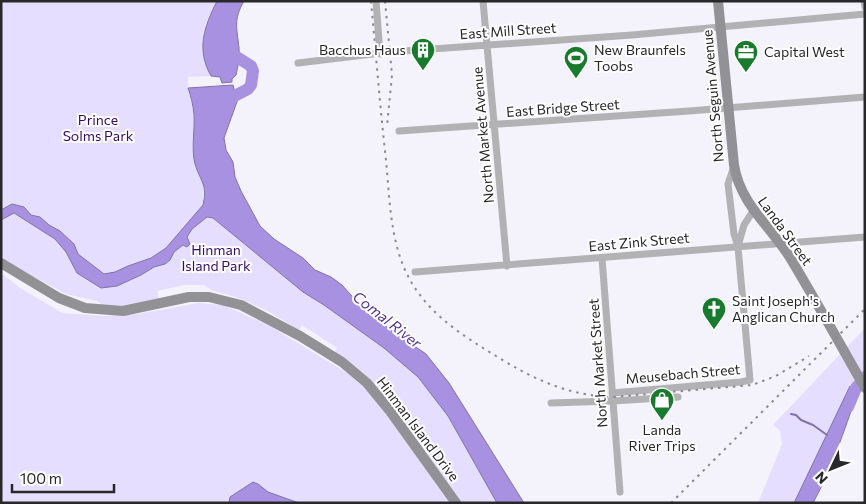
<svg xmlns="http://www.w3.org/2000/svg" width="866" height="504" font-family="Commissioner,sans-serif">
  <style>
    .green { fill: #e6defe }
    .water { fill: #a791e0; stroke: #8172aa }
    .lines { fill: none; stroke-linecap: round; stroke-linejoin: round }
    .stream { stroke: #8172aa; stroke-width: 2 }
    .river { stroke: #a791e0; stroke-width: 12 }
    .street { stroke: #b2b1b4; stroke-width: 7 }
    .secondary { stroke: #929196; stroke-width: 10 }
    .rail { stroke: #8b8a8f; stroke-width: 2; stroke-dasharray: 2.5 5; stroke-linecap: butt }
    .labels { text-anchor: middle; stroke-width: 4; stroke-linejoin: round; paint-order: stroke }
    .street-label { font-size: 14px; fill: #28282b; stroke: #fff }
    .poi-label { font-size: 14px; fill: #28282b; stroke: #fff; text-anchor: start }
    .park-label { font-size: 14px; fill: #350a69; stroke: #fff }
    .water-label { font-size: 15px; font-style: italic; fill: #563591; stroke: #fff }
  </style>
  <rect width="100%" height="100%" fill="#f4f2fa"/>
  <!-- green -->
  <path class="green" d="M1 1H217C213 8 209 15 206 23 201 39 202 61 211 76L188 77V88L194 113 193 154 195 166 203 182V205L166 248 151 258 128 266 116 272 104 274 78 254 74 244 60 231 49 225 40 217 31 215 24 207 12 204 1 210Z
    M14 213 55 239 66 252 77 273 85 278 141 275 154 267 170 260 174 252 183 245 192 229 207 217 213 218 303 292 324 305 384 348 418 377 448 416 497 503H461L392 408 335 352 337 348 302 325 299 330C287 324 278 316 265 310 254 304 241 299 229 295 219 292 212 292 204 285H184L157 291 159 299 124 306H104L97 301 66 294 1 259V220Z
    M1 273 19 287 62 313 105 316 137 314 199 303 223 305 270 326 347 373 368 389 451 503H1Z
    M865 328V388L857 394 850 387 794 503H758L782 444 780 431 773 425Z"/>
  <!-- water -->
  <path class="water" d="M217 1H244C233 20 237 28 239 48 240 57 238 66 236 75L232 79V82L222 83 220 77 211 76C196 49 204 27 217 1Z
    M233 85 235 93 239 96 224 138 226 150 233 162 235 177 241 191 260 226 274 239 303 258 315 270 331 277 342 285 368 314 426 354 449 383 524 503H497L448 416 418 377 384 348 324 305 303 292 213 218 207 217 192 229 187 237 190 244 187 247 183 245 174 252 170 260 165 264 154 267 141 275 117 286 101 288 77 273 66 252 55 239 14 213 1 220V210L12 204 24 207 31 215 40 217 49 225 60 231 74 244 78 254 104 274 115 272 128 266 151 258 166 248 203 205C208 184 200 181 195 164 191 149 195 130 194 114 193 105 191 96 188 88Z
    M850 386 857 394C844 431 832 468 813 503H794Z
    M253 482 258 484 268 492 299 503H229L230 497Z"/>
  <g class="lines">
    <!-- stream -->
    <path class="stream" d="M791 414 796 415 801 420 813 425 827 435"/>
    <!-- river -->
    <path class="river" d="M223 102 248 89 251 85 253 71 251 66 224 49
      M848 407 856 388 865 377"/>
    <!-- street -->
    <path class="street" d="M376 1 380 54
      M483 1 507 266
      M864 1 865 7
      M298 63 389 52 632 35 865 14
      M399 131 689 111 865 97
      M738 246 744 225 753 211
      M602 258 620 492
      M415 272 865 237
      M612 393 741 382 750 380 738 247 734 234 728 184 734 166
      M551 403 613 401 678 397"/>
    <!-- secondary -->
    <path class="secondary" d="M718 1 734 165C740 203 769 225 789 256 815 299 840 344 865 388
      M1 263 59 298 85 308 123 311 189 297H209L241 305 300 336 342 362 367 383 390 411 456 503"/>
    <!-- rail -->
    <path class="rail" d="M371 1C376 54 380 107 386 160 390 202 390 248 413 285 433 317 465 337 496 356 533 379 569 396 613 397L752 385 776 376 809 356
      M385 1 392 75 387 126
      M671 503 865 309"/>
  </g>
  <!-- icons -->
  <defs>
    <symbol id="building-pin" viewBox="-11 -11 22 30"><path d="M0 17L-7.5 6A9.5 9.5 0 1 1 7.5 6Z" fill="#177a2c" stroke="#fff"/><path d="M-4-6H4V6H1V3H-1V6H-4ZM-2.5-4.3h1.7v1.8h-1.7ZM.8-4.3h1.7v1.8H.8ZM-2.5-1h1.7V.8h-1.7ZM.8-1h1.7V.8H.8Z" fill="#fff"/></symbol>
    <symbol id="office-pin" viewBox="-11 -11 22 30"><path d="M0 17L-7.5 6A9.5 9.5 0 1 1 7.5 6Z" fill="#177a2c" stroke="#fff"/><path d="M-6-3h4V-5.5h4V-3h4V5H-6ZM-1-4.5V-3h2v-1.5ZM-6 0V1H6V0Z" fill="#fff"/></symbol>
    <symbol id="stadium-pin" viewBox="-11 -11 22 30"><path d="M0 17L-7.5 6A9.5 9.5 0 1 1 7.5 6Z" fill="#177a2c" stroke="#fff"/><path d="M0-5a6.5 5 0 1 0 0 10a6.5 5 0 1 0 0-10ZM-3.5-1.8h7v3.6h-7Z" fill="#fff"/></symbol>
    <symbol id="church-pin" viewBox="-11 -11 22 30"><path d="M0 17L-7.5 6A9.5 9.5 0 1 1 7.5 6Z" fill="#177a2c" stroke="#fff"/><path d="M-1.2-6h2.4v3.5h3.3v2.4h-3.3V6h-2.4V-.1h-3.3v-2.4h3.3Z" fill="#fff"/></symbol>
    <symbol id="shop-pin" viewBox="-11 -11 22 30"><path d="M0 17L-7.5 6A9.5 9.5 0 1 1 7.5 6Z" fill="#177a2c" stroke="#fff"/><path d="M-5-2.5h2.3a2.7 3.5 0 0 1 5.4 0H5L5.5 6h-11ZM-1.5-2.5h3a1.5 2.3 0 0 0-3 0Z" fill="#fff"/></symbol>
  </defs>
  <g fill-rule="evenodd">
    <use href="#building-pin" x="409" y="36" width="28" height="38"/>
    <use href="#office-pin" x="732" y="38" width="28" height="38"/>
    <use href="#stadium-pin" x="562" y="44" width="28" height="38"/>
    <use href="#church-pin" x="700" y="295" width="28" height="38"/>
    <use href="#shop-pin" x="648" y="386" width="28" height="38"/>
  </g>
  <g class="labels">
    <!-- street labels -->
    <g class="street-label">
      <text transform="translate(508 31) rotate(-4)" y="5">East Mill Street</text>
      <text transform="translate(713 96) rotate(-95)" y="5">North Seguin Avenue</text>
      <text transform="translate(563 108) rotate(-4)" y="5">East Bridge Street</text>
      <text transform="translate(483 135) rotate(-95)" y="5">North Market Avenue</text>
      <text transform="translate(785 231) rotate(54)" y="5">Landa Street</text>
      <text transform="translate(639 242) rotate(-5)" y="5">East Zink Street</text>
      <text transform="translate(598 363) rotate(-94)" y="5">North Market Street</text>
      <text transform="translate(683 374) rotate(-5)" y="5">Meusebach Street</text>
      <text transform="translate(418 429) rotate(53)" y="5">Hinman Island Drive</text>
    </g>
    <!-- poi labels -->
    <g class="poi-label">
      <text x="406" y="55" text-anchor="end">Bacchus Haus</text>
      <text x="594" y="55">New Braunfels<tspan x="594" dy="16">Toobs</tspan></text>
      <text x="764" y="57">Capital West</text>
      <text x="732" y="306">Saint Joseph's<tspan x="732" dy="16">Anglican Church</tspan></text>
      <text x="662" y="435" text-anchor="middle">Landa<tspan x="662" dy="16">River Trips</tspan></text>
    </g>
    <!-- park labels -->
    <g class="park-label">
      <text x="98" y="125">Prince<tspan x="98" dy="16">Solms Park</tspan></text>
      <text x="216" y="255">Hinman<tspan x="216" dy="16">Island Park</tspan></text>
    </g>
    <!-- water labels -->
    <g class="water-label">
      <text transform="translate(387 320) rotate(38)" y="5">Comal River</text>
    </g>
  </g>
  <!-- border -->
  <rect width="866" height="504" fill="none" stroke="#28282b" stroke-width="5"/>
  <!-- north arrow -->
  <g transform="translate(831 469) rotate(227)" stroke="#ffffff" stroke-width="4" paint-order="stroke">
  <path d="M0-4L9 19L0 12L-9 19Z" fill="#28282b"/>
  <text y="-8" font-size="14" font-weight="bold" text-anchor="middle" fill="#28282b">N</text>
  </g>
  <!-- scale -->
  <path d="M12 484v8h102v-8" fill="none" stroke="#28282b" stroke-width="2.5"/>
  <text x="20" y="484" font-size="15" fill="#28282b" stroke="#ffffff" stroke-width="4" paint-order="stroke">100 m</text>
</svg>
